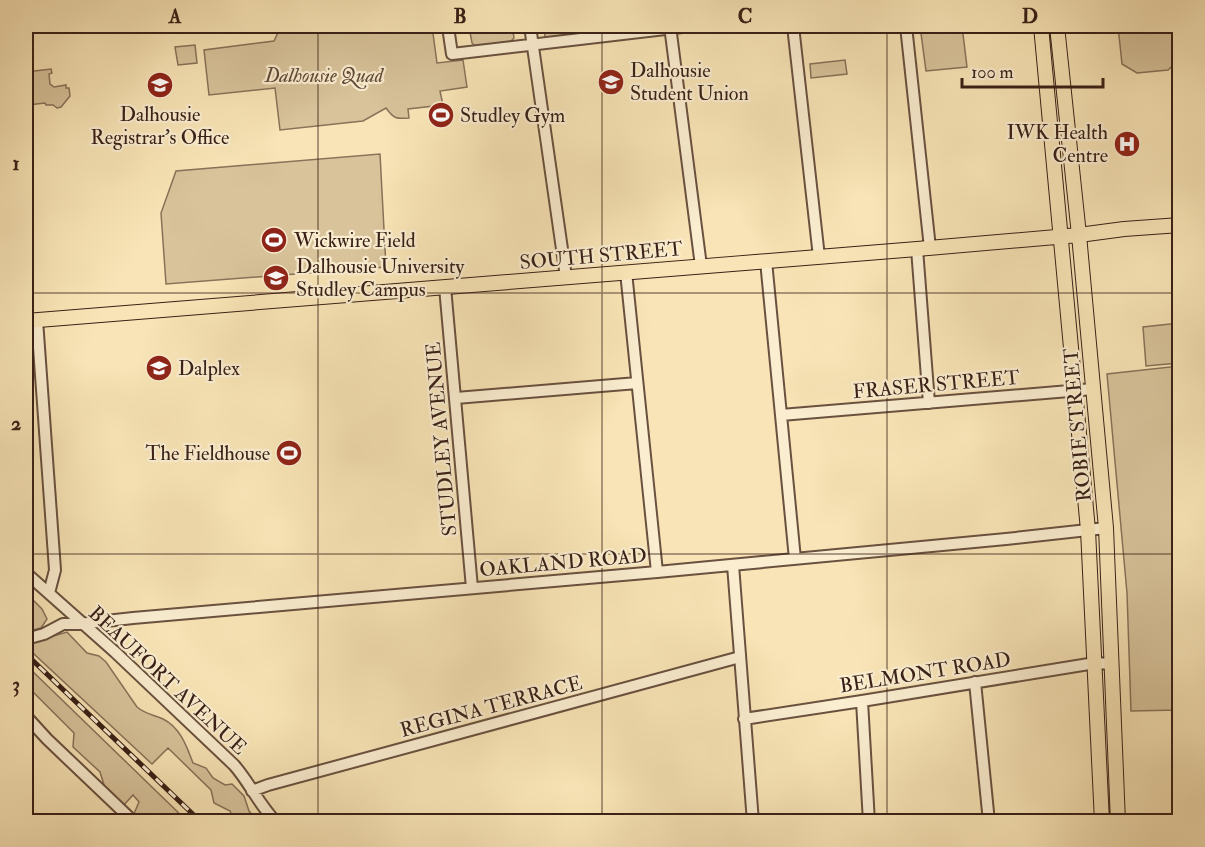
<svg xmlns="http://www.w3.org/2000/svg" width="1205" height="847" font-family="'IM FELL Double Pica',serif">
  <style>
    .green { fill: #d8c39b; stroke: #887259; stroke-width: 1.5 }
    .lines { fill: none; stroke-linecap: round; stroke-linejoin: round }
    .minor-casing { stroke: #69513f; stroke-width: 14 }
    .major-casing { stroke: #392017; stroke-width: 16 }
    .minor { stroke: #faedd0; stroke-width: 10 }
    .major { stroke: #f8e4b6; stroke-width: 14 }
    .rail-casing { stroke: #392017; stroke-width: 5 }
    .rail { stroke: #faedd0; stroke-width: 3; stroke-dasharray: 9; stroke-linecap: butt }
    .grid { fill: none; stroke: #392017; stroke-width: 1.5; stroke-opacity: 0.55 }
    .labels { text-anchor: middle; stroke-width: 4.5; stroke-linejoin: round; paint-order: stroke }
    .poi-label { font-size: 20px; fill: #392017; stroke: #faedd0; text-anchor: start }
    .park-label { font-size: 20px; font-style: italic; fill: #614938; stroke: #faedd0 }
    .street-label { font-size: 20px; fill: #392017; stroke: #faedd0 }
    .neatline { fill: none; stroke: #392017; stroke-width: 2 }
    .grid-label { font-size: 20px; text-anchor: middle; font-weight: bold; fill: #392017 }
  </style>
  <rect width="100%" height="100%" fill="#f8e4b6"/>
  <filter id="stains"><feTurbulence type="fractalNoise" baseFrequency=".00333" numOctaves="4"/><feColorMatrix values="0 0 0 0 .2 0 0 0 0 .09 0 0 0 0 .02 0 0 0 .5 -.17"/></filter>
  <radialGradient id="worn" r=".72"><stop offset=".6" stop-color="#630" stop-opacity="0"/><stop offset="1" stop-color="#630" stop-opacity=".3"/></radialGradient>
  <!-- green -->
  <path class="green" d="M281 26H364L365 33 432 26 437 63 463 60 467 87 440 91 443 105 408 109 409 118C396 119 394 119 386 108L363 121 280 130 275 88 209 95 204 50 274 41Z
    M498 26H512L514 38 511 41 475 46 472 43 470 32 474 28Z
    M544 26H649L548 39 545 37Z
    M920 26H962L967 67 926 71Z
    M1118 26H1179V60L1168 70 1137 73 1122 64Z
    M195 45 197 63 178 65 175 47Z
    M845 60 847 74 811 78 810 64Z
    M51 69 52 73 49 74 50 84 54 87 66 85V88H69L70 96 61 107 57 108 53 105H46L45 103 28 105V107H26V72Z
    M380 154 386 267 166 284 161 213 176 171Z
    M1179 323V363L1146 366 1143 327Z
    M1179 366V710L1131 711 1127 593 1107 374Z
    M26 593 42 609 47 619 41 628 26 632Z
    M67 632 87 653 99 656 106 662 137 707C145 714 154 715 163 719 180 727 187 747 193 763L206 768 213 778 225 785 232 784 244 796 249 811 258 821H235L230 811 214 803 211 790 168 748 152 764 34 654 29 643Z
    M26 665 187 821H140L133 816 139 802 133 795 123 806 105 788 100 772 73 747 74 733 28 687H26Z"/>
  <g class="lines">
    <defs>
      <path id="minor" d="M457 26 448 27 452 54 691 26
        M530 26 566 277
        M670 26 701 266
        M793 26 819 257
        M906 26 930 248
        M917 249 929 403
        M766 261 795 559
        M626 272 657 572
        M445 287 472 588
        M37 320 55 570 49 593
        M456 398 637 383
        M781 415 1093 389
        M733 565 753 822
        M26 573 115 652 234 765C250 783 259 805 276 822
        M26 639 44 634 63 624H79L133 618 657 572 1006 539 1106 528
        M975 682 989 822
        M862 701 869 822
        M26 716 47 739 134 822
        M744 719 862 701 1095 663 1112 664
        M252 791 268 785 740 657"/>
      <path id="major" d="M1041 26 1088 530 1102 822
        M1057 26 1079 235 1106 528 1118 822
        M26 321 917 249 1079 235 1124 229 1180 225"/>
    </defs>
    <!-- minor casing -->
    <use href="#minor" class="minor-casing"/>
    <!-- major casing -->
    <use href="#major" class="major-casing"/>
    <!-- minor -->
    <use href="#minor" class="minor"/>
    <!-- major -->
    <use href="#major" class="major"/>
    <defs>
      <path id="rail" d="M26 654 201 822"/>
    </defs>
    <!-- rail casing -->
    <use href="#rail" class="rail-casing"/>
    <!-- rail -->
    <use href="#rail" class="rail"/>
  </g>
  <!-- grid -->
  <path class="grid" d="M318 26V822M602 26V822M887 26V822M26 293H1180M26 554H1180"/>
  <!-- icons -->
  <defs>
    <symbol id="university-disc" viewBox="-11 -11 22 22"><circle r="9.5" fill="#8f2418" stroke="#faedd0"/><path d="M0-5L7-2L0 1L-7-2ZM-4 1L0 2.5L4 1V4Q0 6-4 4Z" fill="#fff"/></symbol>
    <symbol id="stadium-disc" viewBox="-11 -11 22 22"><circle r="9.5" fill="#8f2418" stroke="#faedd0"/><path d="M0-5a6.5 5 0 1 0 0 10a6.5 5 0 1 0 0-10ZM-3.5-1.8h7v3.6h-7Z" fill="#fff"/></symbol>
    <symbol id="hospital-disc" viewBox="-11 -11 22 22"><circle r="9.5" fill="#8f2418" stroke="#faedd0"/><path d="M-5-5h3v3.5h4V-5h3V5h-3V1.5h-4V5h-3Z" fill="#fff"/></symbol>
  </defs>
  <g fill-rule="evenodd">
    <use href="#university-disc" x="596" y="67" width="30" height="30"/>
    <use href="#university-disc" x="145" y="70" width="30" height="30"/>
    <use href="#stadium-disc" x="426" y="100" width="30" height="30"/>
    <use href="#hospital-disc" x="1112" y="129" width="30" height="30"/>
    <use href="#stadium-disc" x="259" y="225" width="30" height="30"/>
    <use href="#university-disc" x="261" y="263" width="30" height="30"/>
    <use href="#university-disc" x="144" y="353" width="30" height="30"/>
    <use href="#stadium-disc" x="274" y="438" width="30" height="30"/>
  </g>
  <g class="labels">
    <!-- poi labels -->
    <g class="poi-label">
      <text x="630" y="77">Dalhousie<tspan x="630" dy="23">Student Union</tspan></text>
      <text x="160" y="121" text-anchor="middle">Dalhousie<tspan x="160" dy="23">Registrar's Office</tspan></text>
      <text x="460" y="122">Studley Gym</text>
      <text x="1108" y="139" text-anchor="end">IWK Health<tspan x="1108" dy="23">Centre</tspan></text>
      <text x="294" y="247">Wickwire Field</text>
      <text x="296" y="273">Dalhousie University<tspan x="296" dy="23">Studley Campus</tspan></text>
      <text x="178" y="375">Dalplex</text>
      <text x="270" y="460" text-anchor="end">The Fieldhouse</text>
    </g>
    <!-- park labels -->
    <g class="park-label">
      <text x="324" y="82">Dalhousie Quad</text>
    </g>
    <!-- street labels -->
    <g class="street-label">
      <text transform="translate(601 255) rotate(-5)" y="7">SOUTH STREET</text>
      <text transform="translate(936 384) rotate(-5)" y="7">FRASER STREET</text>
      <text transform="translate(1077 425) rotate(-95)" y="7">ROBIE STREET</text>
      <text transform="translate(441 439) rotate(-95)" y="7">STUDLEY AVENUE</text>
      <text transform="translate(563 562) rotate(-5)" y="7">OAKLAND ROAD</text>
      <text transform="translate(925 672) rotate(-9)" y="7">BELMONT ROAD</text>
      <text transform="translate(168 680) rotate(43)" y="7">BEAUFORT AVENUE</text>
      <text transform="translate(491 706) rotate(-15)" y="7">REGINA TERRACE</text>
    </g>
  </g>
  <!-- margin -->
  <rect width="1205" height="847" fill="none" stroke="#f8e4b6" stroke-width="66"/>
  <!-- scale -->
  <path d="M962 78v9h141v-9" fill="none" stroke="#392017" stroke-width="3"/>
  <text x="971" y="78" font-size="18" fill="#392017" stroke="#faedd0" stroke-width="4.5" paint-order="stroke">100 m</text>
  <rect x="33" y="33" width="1139" height="781" class="neatline"/>
  <g class="grid-label">
    <text x="175" y="23">A</text>
    <text x="460" y="23">B</text>
    <text x="745" y="23">C</text>
    <text x="1030" y="23">D</text>
    <text x="16" y="170">1</text>
    <text x="16" y="430">2</text>
    <text x="16" y="691">3</text>
  </g>
  <rect width="100%" height="100%" filter="url(#stains)"/>
  <rect width="100%" height="100%" fill="url(#worn)"/>
</svg>
